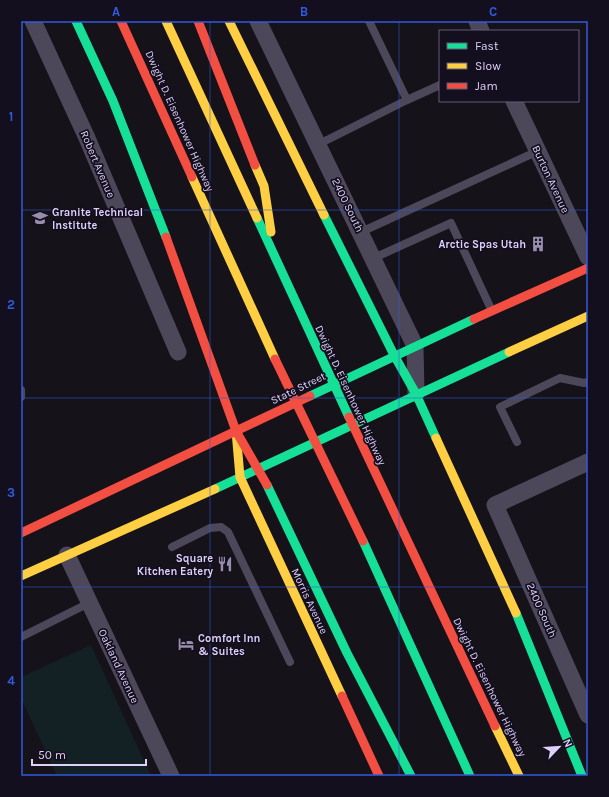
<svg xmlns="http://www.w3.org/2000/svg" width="609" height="797" font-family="Karla,sans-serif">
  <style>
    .green { fill: #132125 }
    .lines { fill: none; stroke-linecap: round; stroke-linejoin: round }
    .lane { stroke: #4c485a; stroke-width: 8 }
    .street { stroke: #4c485a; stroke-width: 17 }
    .fast { stroke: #16e098; stroke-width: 9 }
    .slow { stroke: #ffcf43; stroke-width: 9 }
    .jam { stroke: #f24e42; stroke-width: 9 }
    .grid { fill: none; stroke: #305bdb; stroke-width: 1; stroke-opacity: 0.55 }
    .labels { text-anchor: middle; stroke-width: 3.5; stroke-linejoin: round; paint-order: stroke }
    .street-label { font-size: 11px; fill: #ded1f9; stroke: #140f1e }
    .poi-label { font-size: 11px; font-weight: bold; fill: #ded1f9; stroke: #140f1e; text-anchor: start }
    .neatline { fill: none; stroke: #305bdb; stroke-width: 1.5 }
    .grid-label { font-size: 13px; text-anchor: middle; font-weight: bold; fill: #305bdb }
  </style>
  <rect width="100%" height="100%" fill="#15121a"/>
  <!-- green -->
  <path class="green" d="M91 645 151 776H57L21 698V677Z"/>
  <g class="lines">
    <!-- lane -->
    <path class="lane" d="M369 21 407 100 440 85
      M319 144 407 100
      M361 232 538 151
      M374 258 451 223 492 311
      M21 390V397
      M517 442 500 407 560 378 584 383 588 382
      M172 547 210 528 221 527 228 532 290 662
      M21 637 89 603"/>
    <!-- street -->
    <path class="street" d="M33 21 87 138 178 352
      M258 21 415 346 416 394
      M477 21 481 31
      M514 101 588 257
      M588 462 495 505 588 715
      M67 555 171 776"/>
    <!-- fast -->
    <path class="fast" d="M76 21 113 101 166 237
      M324 215 394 355 416 394 436 438
      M257 218 349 417
      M310 396 474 319
      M267 485 347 653 411 776
      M215 489 509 352
      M363 541 470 776
      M516 613 582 776"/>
    <!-- slow -->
    <path class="slow" d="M166 21 257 218
      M229 21 324 215
      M255 165 264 186 271 232
      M192 177 275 359
      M509 352 588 316
      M236 431 240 477 342 696
      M436 438 516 613
      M21 576 215 489
      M495 726 519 776"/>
    <!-- jam -->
    <path class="jam" d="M121 21 192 177
      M198 21 255 165
      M166 237 236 431 267 485
      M474 319 588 268
      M275 359 363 541
      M349 417 495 726
      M21 533 310 396
      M342 696 379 776"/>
  </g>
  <!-- grid -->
  <path class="grid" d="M210 21V776M399 21V776M21 210H588M21 398H588M21 587H588"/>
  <!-- icons -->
  <defs>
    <symbol id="school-bare" viewBox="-9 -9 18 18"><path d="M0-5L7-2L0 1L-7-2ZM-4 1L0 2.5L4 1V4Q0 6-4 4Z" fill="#988eab" stroke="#140f1e" stroke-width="2.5" paint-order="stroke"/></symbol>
    <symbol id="building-bare" viewBox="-9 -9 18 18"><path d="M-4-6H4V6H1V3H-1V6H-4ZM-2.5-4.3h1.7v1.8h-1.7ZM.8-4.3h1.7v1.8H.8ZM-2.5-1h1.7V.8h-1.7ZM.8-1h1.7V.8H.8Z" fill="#988eab" stroke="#140f1e" stroke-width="2.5" paint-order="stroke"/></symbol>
    <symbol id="restaurant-bare" viewBox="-9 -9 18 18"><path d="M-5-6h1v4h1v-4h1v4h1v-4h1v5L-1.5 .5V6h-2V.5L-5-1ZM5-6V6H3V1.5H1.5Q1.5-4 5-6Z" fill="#988eab" stroke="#140f1e" stroke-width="2.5" paint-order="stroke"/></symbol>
    <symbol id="hotel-bare" viewBox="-9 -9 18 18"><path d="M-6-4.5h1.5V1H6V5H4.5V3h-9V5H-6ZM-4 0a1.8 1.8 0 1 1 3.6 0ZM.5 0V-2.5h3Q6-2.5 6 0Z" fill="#988eab" stroke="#140f1e" stroke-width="2.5" paint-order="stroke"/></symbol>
  </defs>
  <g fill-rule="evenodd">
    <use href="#school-bare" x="29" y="207" width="22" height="22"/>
    <use href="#building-bare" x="527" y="233" width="22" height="22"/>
    <use href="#restaurant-bare" x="214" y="553" width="22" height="22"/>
    <use href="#hotel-bare" x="175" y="633" width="22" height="22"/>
  </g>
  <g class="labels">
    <!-- street labels -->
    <g class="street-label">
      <text transform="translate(180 121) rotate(66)" y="4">Dwight D. Eisenhower Highway</text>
      <text transform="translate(98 164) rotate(67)" y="4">Robert Avenue</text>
      <text transform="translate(551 179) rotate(65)" y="4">Burton Avenue</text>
      <text transform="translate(348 205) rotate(64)" y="4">2400 South</text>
      <text transform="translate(298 388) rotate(-26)" y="4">State Street</text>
      <text transform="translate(351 395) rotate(65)" y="4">Dwight D. Eisenhower Highway</text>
      <text transform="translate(310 601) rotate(65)" y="4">Morris Avenue</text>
      <text transform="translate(542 610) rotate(66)" y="4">2400 South</text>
      <text transform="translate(119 666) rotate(65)" y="4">Oakland Avenue</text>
      <text transform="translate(490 687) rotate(64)" y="4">Dwight D. Eisenhower Highway</text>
    </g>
    <!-- poi labels -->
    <g class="poi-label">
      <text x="52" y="216">Granite Technical<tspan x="52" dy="13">Institute</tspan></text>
      <text x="526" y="248" text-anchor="end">Arctic Spas Utah</text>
      <text x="213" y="562" text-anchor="end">Square<tspan x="213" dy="13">Kitchen Eatery</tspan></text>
      <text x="198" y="642">Comfort Inn<tspan x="198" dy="13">&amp; Suites</tspan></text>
    </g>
  </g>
  <!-- border -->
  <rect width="609" height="797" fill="none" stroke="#140f1e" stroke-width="44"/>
  <!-- legend -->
  <rect x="439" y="30" width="140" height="72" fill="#140f1e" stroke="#655d76"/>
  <rect x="447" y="43" width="20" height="6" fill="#16e098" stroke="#655d76"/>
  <text x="475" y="50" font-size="12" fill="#ded1f9">Fast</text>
  <rect x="447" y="63" width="20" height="6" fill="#ffcf43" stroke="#655d76"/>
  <text x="475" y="70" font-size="12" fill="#ded1f9">Slow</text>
  <rect x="447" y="83" width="20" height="6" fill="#f24e42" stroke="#655d76"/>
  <text x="475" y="90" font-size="12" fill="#ded1f9">Jam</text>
  <!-- north arrow -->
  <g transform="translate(559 747) rotate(65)" stroke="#140f1e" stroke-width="3" paint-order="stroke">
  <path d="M0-3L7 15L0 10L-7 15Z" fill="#ded1f9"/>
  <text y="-6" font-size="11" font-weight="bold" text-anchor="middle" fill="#ded1f9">N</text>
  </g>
  <!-- scale -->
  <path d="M32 759v6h114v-6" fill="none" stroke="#ded1f9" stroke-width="2"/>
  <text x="38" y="759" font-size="12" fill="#ded1f9" stroke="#140f1e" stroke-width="3" paint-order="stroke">50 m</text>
  <rect x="22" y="22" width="565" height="753" class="neatline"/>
  <g class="grid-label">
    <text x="116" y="16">A</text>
    <text x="304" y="16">B</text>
    <text x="493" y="16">C</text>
    <text x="11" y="121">1</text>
    <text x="11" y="309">2</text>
    <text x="11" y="497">3</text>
    <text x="11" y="685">4</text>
  </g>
</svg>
